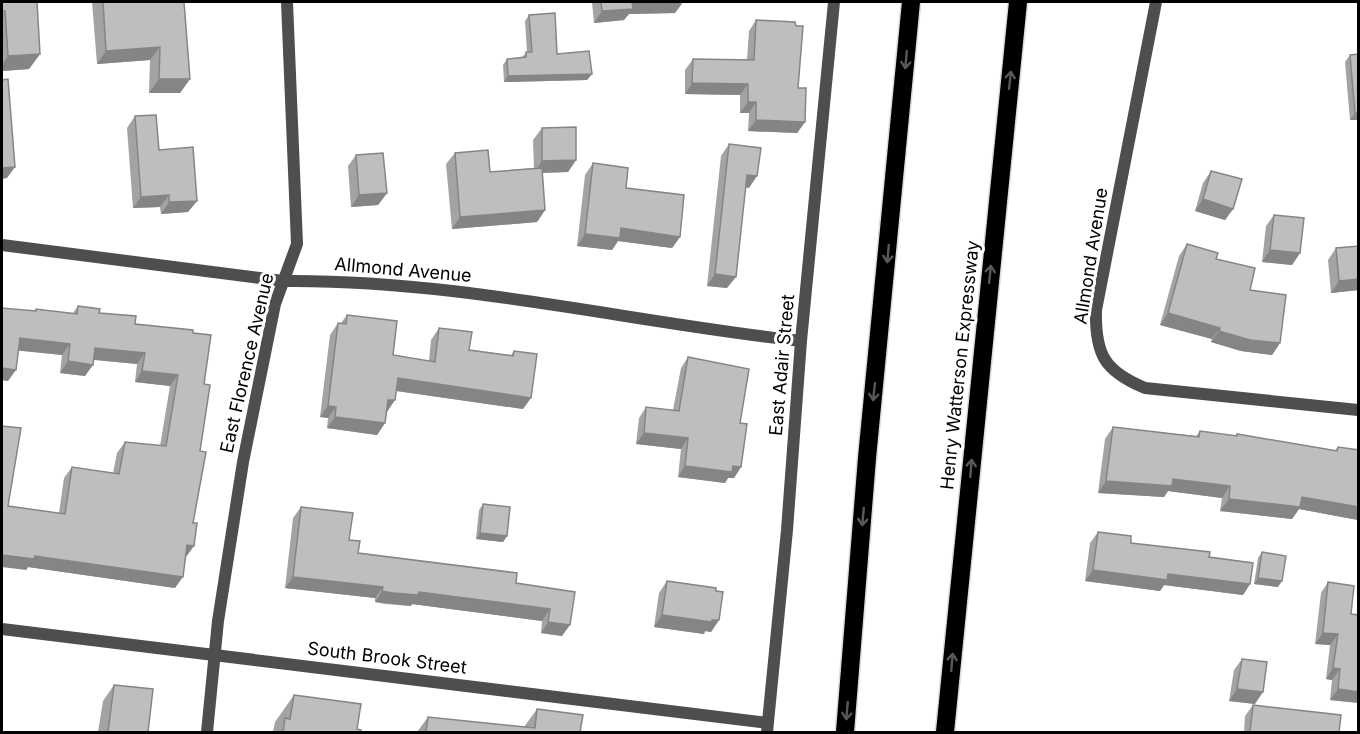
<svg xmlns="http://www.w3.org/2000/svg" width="1360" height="734" font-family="Inter,sans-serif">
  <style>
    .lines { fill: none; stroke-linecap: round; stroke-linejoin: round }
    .highway-casing { stroke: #dbdbdb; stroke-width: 21 }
    .street { stroke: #4e4e4e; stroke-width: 12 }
    .highway { stroke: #000; stroke-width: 18 }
    .wall { fill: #a3a3a3 }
    .shaded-wall { fill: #858585 }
    .building { fill: #bebebe; stroke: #858585; stroke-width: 1.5 }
    .oneway { stroke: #595959 }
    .labels { text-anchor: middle; stroke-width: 6; stroke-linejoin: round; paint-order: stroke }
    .street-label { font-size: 18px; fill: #000; stroke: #fff }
  </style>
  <rect width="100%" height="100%" fill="#fff"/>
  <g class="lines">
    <defs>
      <path id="highway" d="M845 732 867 458 911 2
        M945 732 1018 2"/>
    </defs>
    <!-- highway casing -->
    <use href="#highway" class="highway-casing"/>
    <!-- street -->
    <path class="street" d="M1156 2 1096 310C1095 354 1104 371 1145 388L1358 410
      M2 245 283 281C457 279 628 322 801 341
      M2 629 768 723
      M207 732 218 621 243 462 275 304 297 244 287 2
      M767 732 787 530 801 341 834 2"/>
    <!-- highway -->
    <use href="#highway" class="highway"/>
  </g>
  <!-- wall -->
  <path class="wall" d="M2 2 40 54 29 69 2 71Z
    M92 2H184L190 79 180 93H149L150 60 97 64Z
    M592 2H683L675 13 629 14 624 20 594 23Z
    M529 15 557 54 592 74 587 80 504 82 503 65 507 59 522 57 527 52 525 21Z
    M756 20 798 88 805 122 797 133 748 131 749 113H740V95L685 94V70L693 59 747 60 749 31Z
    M1359 54V120H1350L1345 62 1350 55Z
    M135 116 197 201 188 212 161 214 160 207 133 208 127 128Z
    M542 128 576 160 568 172 542 173 545 210 537 222 452 229 446 164 455 153 490 172 534 168 533 140Z
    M729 144 749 188 746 187 727 288 707 286 721 156Z
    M356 155 387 193 378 205 351 207 348 166Z
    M593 163 626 188 680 237 672 248 618 241 612 250 577 246 585 175Z
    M1211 171 1233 209 1225 220 1195 211 1203 183Z
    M1274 215 1300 253 1292 265 1262 262 1266 226Z
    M1187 244 1216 259 1250 290 1280 343 1272 355 1241 351 1211 342 1212 339 1160 325 1179 256Z
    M1359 246V290L1331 293 1328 260 1336 248Z
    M78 306 135 324 193 333 204 384 200 451 186 557H185L175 588 28 567 26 570 8 506 59 513 64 478 72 467 113 473 117 453 125 442 160 446 170 386 135 382 137 364 94 360 85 376 60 373 62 355 18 350 8 381 2 380V308L34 311 36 309 73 313Z
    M347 315 393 355 429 361 431 340 439 328 469 350 511 355 514 351 523 409 396 391 387 412 385 423 377 435 327 428 328 418 320 417 330 335 338 323H341Z
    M688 357 740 423 741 467 734 478H728L725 483 678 477 681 449 636 444 639 418 646 407 673 410 681 368Z
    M1113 427 1196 436 1200 431 1236 436 1237 434 1335 450 1338 447 1359 450V529H1357L1358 520 1299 509 1292 519 1220 511 1222 498 1168 491 1164 497 1098 493 1105 439Z
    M483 504 507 536 503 542 476 539 479 510Z
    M301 507 349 540 358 553 516 583 575 592 562 636 541 633 542 621 412 604 411 606 385 604 375 602V598L285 588 293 518Z
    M1098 532 1131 543 1209 557 1250 584 1243 595 1164 585 1160 591 1085 581 1090 543Z
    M1262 552 1278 587 1254 584 1258 558Z
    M667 581 716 591 719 620 711 632 705 631 704 634 654 627 659 593Z
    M1328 582 1351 614 1359 703 1330 700 1332 680 1326 679 1330 645 1315 644 1321 593Z
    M1242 659 1255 704 1229 701 1234 670Z
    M114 685 148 732H98L103 701Z
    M294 695 357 729 360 732H273L275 722Z
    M1253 705 1339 732H1244L1245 716Z
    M537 709 580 732H417L428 717 524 727Z"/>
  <!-- shaded-wall -->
  <path class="shaded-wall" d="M632 2H683L675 13 629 14 624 20 594 23 602 11Z
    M160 47 150 60 97 64 106 51Z
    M40 54 29 69 2 71V65L8 56Z
    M592 74 587 80 504 82 508 76Z
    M159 79H190L180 93H149Z
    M692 83 748 84 740 95 685 94Z
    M748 102H756L749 113H740Z
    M1355 113H1359V120H1350Z
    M756 120 805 122 797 133 748 131Z
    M576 160 568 172 534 173 542 161Z
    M15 167 7 178 2 179V168Z
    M747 175 757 176 749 188 739 186Z
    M387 193 378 205 351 207 359 195Z
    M169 195 160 207 133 208 141 197Z
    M1203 199 1233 209 1225 220 1195 211Z
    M197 201 188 212 161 214 169 202Z
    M545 210 537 222 452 229 460 217Z
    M621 228 680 237 672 248 618 241 612 250 577 246 585 234Z
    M1270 250 1300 253 1292 265 1262 262Z
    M715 274 736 277 727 288 707 286Z
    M1359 279V290L1331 293 1339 281Z
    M1168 313 1220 328 1212 339 1160 325Z
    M1219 331 1280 343 1272 355 1241 351 1211 342Z
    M20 338 70 344 62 355 12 350Z
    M95 348 145 353 137 364 87 359Z
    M68 361 93 365 85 376 60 373Z
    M2 368 16 370 8 381 2 380Z
    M142 371 178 375 170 386 135 382Z
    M398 378 531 398 523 409 390 390Z
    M388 400H395L387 412 380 411Z
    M328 406 336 407 328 418 320 417Z
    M335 417 385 423 377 435 327 428Z
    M644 433 688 438 681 449 636 444Z
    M685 466H733L741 467 734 478H728L725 483 678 477Z
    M1173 479 1230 486 1222 498 1168 491 1164 497 1098 493 1106 481Z
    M1302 497 1359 507 1358 520 1299 509 1292 519 1220 511 1229 499Z
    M480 533 507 536 503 542 476 539Z
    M187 545 194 546 186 557 179 556Z
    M2 555 35 556 183 577 175 588 28 567 26 570 2 567Z
    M1093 570 1168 574 1250 584 1243 595 1164 585 1160 591 1085 581Z
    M293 577 383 587 375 598 285 588Z
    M1258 578 1282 581 1278 587 1254 584Z
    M382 591 419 592 550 609 542 621 412 604 411 606 375 602Z
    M662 615 719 620 711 632 705 631 704 634 654 627Z
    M548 622 570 625 562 636 541 633Z
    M1323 633 1338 634 1330 645 1315 644Z
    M1333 668 1340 669 1332 680 1326 679Z
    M1237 689 1263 692 1255 704 1229 701Z
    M1338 689 1359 692V703L1330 700Z"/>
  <!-- building -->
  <path class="building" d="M2 2H37L40 54 8 56 5 11H2Z
    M103 2H184L190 79H159L160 47 106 51Z
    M601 2H667H632L633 9 602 11Z
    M555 13 557 54 589 51 592 74 508 76 507 59 526 57V52H532L529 15Z
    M756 20 795 22 796 26H803L798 88H806L805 122 756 120V102H748V84L692 83 693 59 754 60Z
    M1359 54V113H1355L1350 55Z
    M8 79 15 167 2 168V80Z
    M156 115 159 150 193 147 197 201 169 202V195L141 197 135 116Z
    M576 127V160L542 161V128Z
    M729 144 761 148 757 176 747 175 736 277 715 274Z
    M488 150 490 172 542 168 545 210 460 217 455 153Z
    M383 153 387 193 359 195 356 155Z
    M593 163 628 168 626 188 684 195 680 237 621 228 620 238 585 234Z
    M1211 171 1242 179 1233 209 1203 199Z
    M1274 215 1304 218 1300 253 1270 250Z
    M1187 244 1218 253 1216 259 1255 268 1250 290 1286 295 1280 343 1250 340 1219 331 1220 328 1168 313Z
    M1359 246V279L1339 281 1336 248Z
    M78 306 100 309 99 313 136 316 135 324 193 330V333L211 335 204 384 210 385 200 451 206 452 193 523H197L194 546 187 545 183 577 35 556 34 559 2 555V426L21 428 8 506 65 514 72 467 119 474 125 442 166 446 178 375 142 371 145 353 95 348 93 365 68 361 70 344 20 338 16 370 2 368V308L36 311V309L77 314Z
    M347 315 397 321 393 355 435 362 439 328 472 332 469 350 513 356 514 351 537 354 531 398 398 378 395 400H388L385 423 335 417 336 407 328 406 338 323 346 324Z
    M688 357 749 369 740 423 747 424 741 467 733 466 732 472 685 466 688 438 644 433 646 407 679 411Z
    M1113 427 1199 437 1200 431 1237 436V434L1337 451 1338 447 1359 450V507L1302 497 1300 507 1229 499 1230 486 1173 479 1172 486 1106 481Z
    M483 504 510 507 507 536 480 533Z
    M301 507 353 513 349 540 360 541 358 553 517 573 516 583 575 592 570 625 548 622 550 609 419 592 418 595 393 593 382 591 383 587 293 577Z
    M1098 532 1131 536V543L1210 552 1209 557 1253 563 1250 584 1168 574 1167 580 1093 570Z
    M1262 552 1286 556 1282 581 1258 578Z
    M667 581 716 588V591L723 592 719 620H712V622L662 615Z
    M1328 582 1354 586 1351 614 1359 615V692L1338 689 1340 669 1333 668 1338 634 1323 633Z
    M1242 659 1267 662 1263 692 1237 689Z
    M114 685 153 689 148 732H108Z
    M294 695 361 704 357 729 361 730 360 732H283L285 718 290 719Z
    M1253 705 1341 715 1339 732H1250Z
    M537 709 583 715 580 732H426L428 717 535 728Z"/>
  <!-- one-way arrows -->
  <defs><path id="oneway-shaft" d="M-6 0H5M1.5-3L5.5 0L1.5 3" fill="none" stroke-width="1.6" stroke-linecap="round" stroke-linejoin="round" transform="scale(1.5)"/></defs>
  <g class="oneway">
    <use href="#oneway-shaft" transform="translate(906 60) rotate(95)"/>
    <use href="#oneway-shaft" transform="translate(1010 80) rotate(-84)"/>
    <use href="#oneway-shaft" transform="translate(888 254) rotate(95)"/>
    <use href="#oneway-shaft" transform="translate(990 274) rotate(-84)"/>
    <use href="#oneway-shaft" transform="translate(874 392) rotate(96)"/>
    <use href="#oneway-shaft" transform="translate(971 468) rotate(-85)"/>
    <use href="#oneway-shaft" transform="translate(863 517) rotate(95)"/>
    <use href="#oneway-shaft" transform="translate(952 662) rotate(-85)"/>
    <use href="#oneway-shaft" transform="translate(847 711) rotate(95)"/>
  </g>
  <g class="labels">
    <!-- street labels -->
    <g class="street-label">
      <text transform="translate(1091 256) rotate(-81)" y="6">Allmond Avenue</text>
      <text transform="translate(403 270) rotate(5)" y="6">Allmond Avenue</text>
      <text transform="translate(247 363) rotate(-77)" y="6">East Florence Avenue</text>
      <text transform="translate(782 365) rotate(-85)" y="6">East Adair Street</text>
      <text transform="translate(960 365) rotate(-84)" y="6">Henry Watterson Expressway</text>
      <text transform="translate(387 658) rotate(7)" y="6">South Brook Street</text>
    </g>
  </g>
  <!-- border -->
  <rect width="1360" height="734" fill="none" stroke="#000000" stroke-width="6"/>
</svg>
